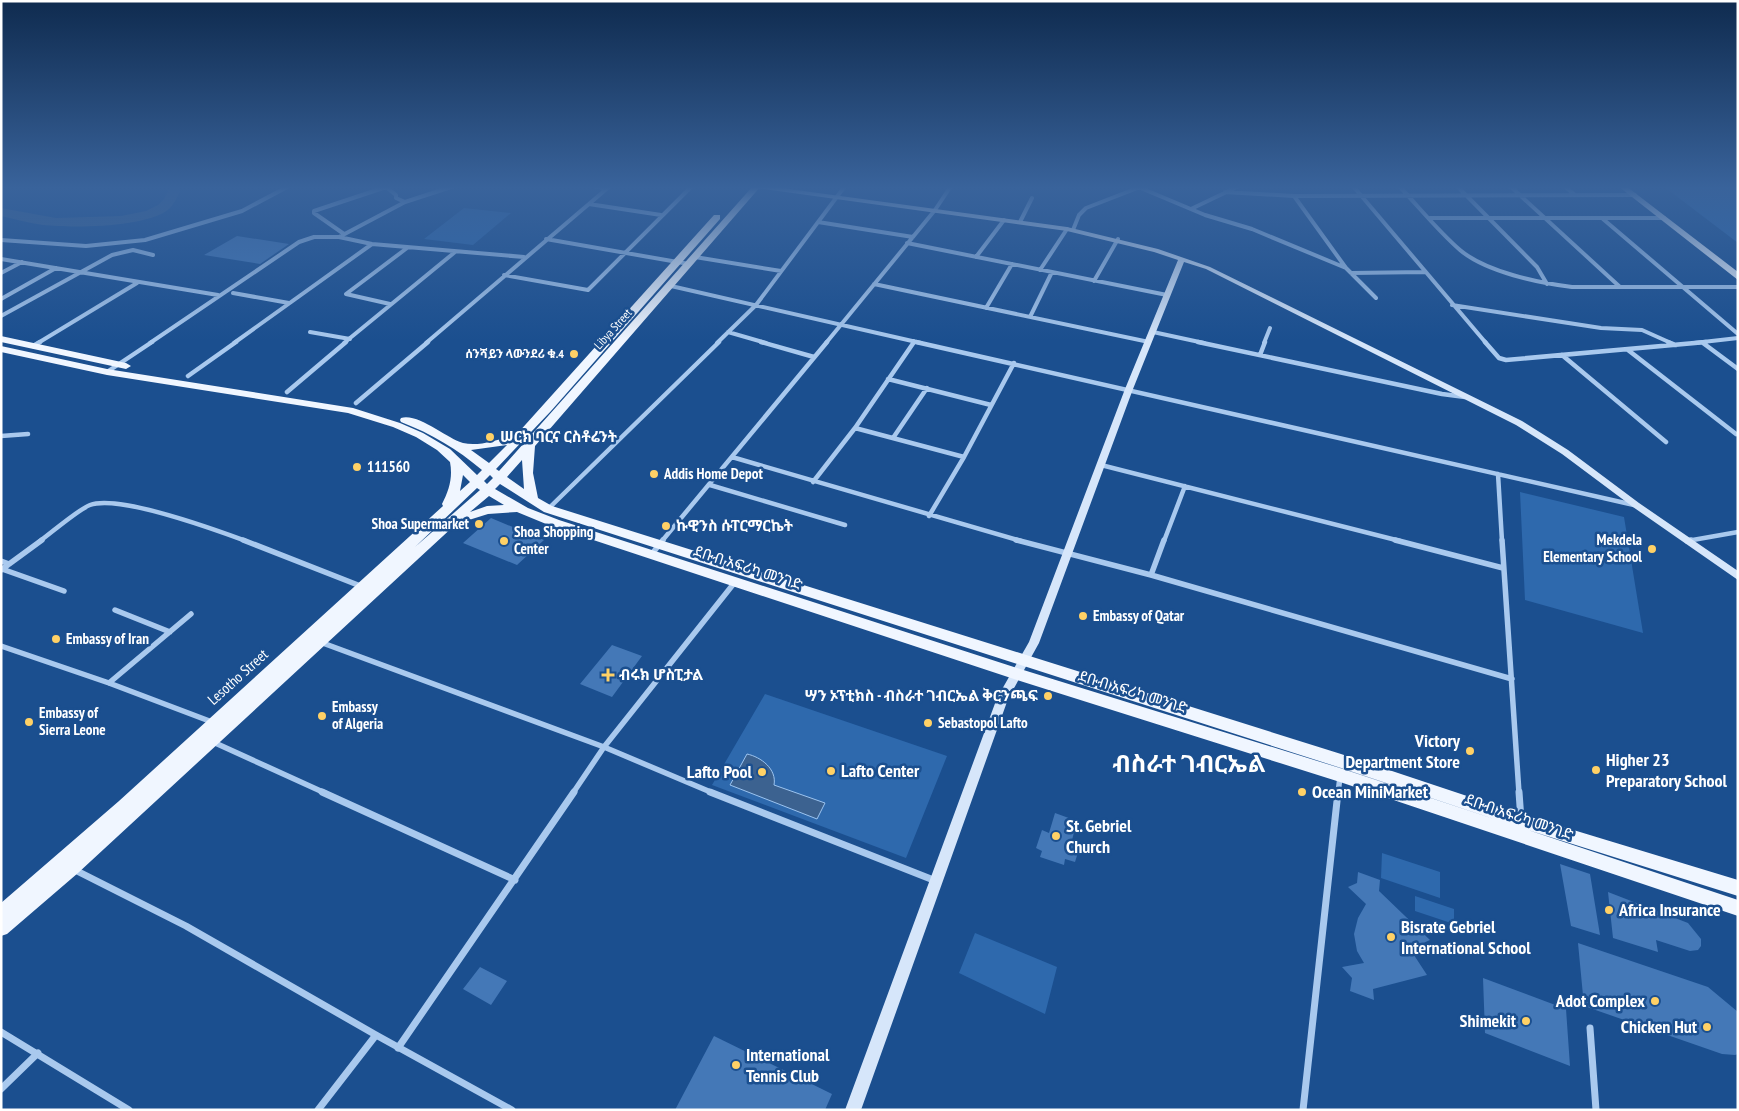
<svg xmlns="http://www.w3.org/2000/svg" width="1739" height="1111" font-family="'PT Sans Narrow','Noto Sans Ethiopic',sans-serif">
  <style>
    .green { fill: #2e69ad }
    .water { fill: #3c6290; stroke: #9cc4f0 }
    .lines { fill: none; stroke-linecap: round; stroke-linejoin: round }
    .river { fill: #3c6290; fill-rule: evenodd }
    .building { fill: #4478b7 }
    .street-far3 { stroke: #a9c9ee; stroke-width: 4 }
    .street-far2 { stroke: #a9c9ee; stroke-width: 4.5 }
    .street-far1 { stroke: #a9c9ee; stroke-width: 5.5 }
    .street { stroke: #a9c9ee; stroke-width: 7 }
    .secondary { fill: #d6e6fa; fill-rule: evenodd }
    .primary { fill: #f0f6ff; fill-rule: evenodd }
    .poi-dot { fill: #ffd166; stroke: #1b4f8f; stroke-width: 2 }
    .labels { text-anchor: middle; stroke-width: 5; stroke-linejoin: round; paint-order: stroke }
    .far-street-label { font-size: 12px; fill: #fff; stroke: #1b4f8f }
    .far-poi-label { font-size: 12px; font-weight: bold; fill: #fff; stroke: #1b4f8f; text-anchor: end }
    .poi-label { font-size: 15px; font-weight: bold; fill: #fff; stroke: #1b4f8f; text-anchor: start }
    .street-label { font-size: 15px; fill: #fff; stroke: #1b4f8f }
    .near-poi-label { font-size: 18px; font-weight: bold; fill: #fff; stroke: #1b4f8f; text-anchor: start }
    .near-district-label { font-size: 24px; font-weight: bold; fill: #fff; stroke: #1b4f8f }
  </style>
  <rect width="100%" height="100%" fill="#1b4f8f"/>
  <!-- green -->
  <path class="green" d="M1662 186H1738V243L1671 192Z
    M464 208 511 213 473 245 424 239Z
    M1520 492 1624 517 1643 633 1525 600Z
    M765 694 947 756 906 858 712 785Z
    M1382 853 1440 872V898L1381 878Z
    M1415 896 1454 909V924L1415 911Z
    M975 933 1057 967 1045 1014 959 973Z"/>
  <!-- water -->
  <path class="water" d="M747 754C761 757 777 769 774 785L825 803 817 819 730 785Z"/>
  <g class="lines">
    <!-- river -->
    <path class="river" d="M168 186H178L181 189C178 196 174 204 169 209 146 228 72 228 43 225 29 223 15 219 1 216V208L56 218 121 216 146 211 158 205 164 199 169 189Z"/>
  </g>
  <!-- building -->
  <path class="building" d="M237 236 289 244 260 264 204 255Z
    M491 518 544 540 517 565 463 543Z
    M612 645 642 656 612 697 580 684Z
    M1055 813 1077 821 1072 840 1081 843 1075 862 1065 859 1064 865 1040 857 1042 851 1036 848 1042 830 1049 833Z
    M1560 864 1590 874 1600 935 1571 926Z
    M1358 872 1380 880 1379 891 1430 940 1410 949 1427 975 1373 989 1374 1000 1350 991 1352 978 1342 967 1364 963 1357 951 1354 934 1358 918 1366 904 1348 887 1357 883Z
    M1608 892 1688 923 1701 939V946L1698 950 1690 951 1656 940 1658 952 1613 938Z
    M1578 943 1708 987 1738 1012V1054L1735 1055 1722 1054 1584 1006Z
    M480 967 507 981 491 1005 463 989Z
    M1483 978 1566 1009 1570 1066 1485 1033Z
    M714 1036 832 1094 825 1110H675Z"/>
  <g class="lines">
    <!-- street-far3 -->
    <path class="street-far3" d="M594 186 606 189
      M1136 186 1205 215 1252 229 1346 268
      M1353 186 1486 343
      M1399 186C1419 207 1438 231 1460 250 1486 272 1539 283 1572 287H1738
      M1457 186 1537 267 1547 284
      M1510 186 1620 287
      M1564 186 1575 195
      M386 187 396 195V198L405 202
      M1225 192 1294 196 1635 195
      M1294 196 1346 268 1376 298
      M589 204 661 215
      M1191 209 1239 186
      M1430 218H1664
      M1603 219 1738 334
      M818 222 913 237
      M1020 222 1032 198
      M1073 230 1079 215 1086 208 1140 187
      M344 234 314 213V211L389 186
      M339 237 372 244 524 257
      M546 239 689 264
      M1 240 86 246 145 240 242 211 289 186
      M907 243 1167 295
      M695 257 781 271
      M976 257 1004 220
      M1 259 218 295
      M1040 270 1067 229
      M1 273 22 262
      M1351 273 1425 272
      M504 275 588 290 692 186
      M1094 281 1118 239
      M874 284 1149 342
      M671 286 921 343
      M233 293 289 303
      M1 299 56 268
      M390 304 346 294 407 248
      M1452 305 1601 328 1642 330 1671 343
      M986 308 1012 264
      M1 316 112 255 133 250 153 255
      M1030 317 1052 272
      M310 332 350 339
      M728 332 766 343
      M1153 332 1204 343
      M38 343 137 283
      M150 343 299 242 314 237H339L405 202 454 186
      M234 343 372 244
      M344 343 455 252
      M426 343 610 186
      M717 343 756 305 845 186
      M826 343 935 210 951 186
      M913 343 914 341
      M1264 343 1270 328
      M1694 343 1738 338"/>
    <!-- street-far2 -->
    <path class="street-far2" d="M761 342 814 357
      M916 342 1634 505
      M1198 342 1442 394 1465 397
      M1485 342 1499 358 1506 360 1706 342
      M1668 342 1676 345
      M1703 343 1738 369
      M33 346 40 342
      M1628 350 1736 434
      M1260 355 1265 342
      M1562 355 1666 442
      M107 372 152 342
      M188 376 236 342
      M888 379 991 405
      M287 392 346 342
      M356 403 428 342
      M855 428 964 457
      M1 436 28 434
      M893 438 927 388
      M732 457 1021 541
      M1101 465 1400 541
      M1498 474 1502 541
      M813 482 855 428 914 342
      M710 485 845 525
      M548 509 719 342
      M929 516 964 457 1014 363
      M40 541C51 533 79 509 90 505 119 494 216 530 246 541
      M662 541 827 342
      M1164 541 1185 486
      M1687 541 1738 532"/>
    <!-- street-far1 -->
    <path class="street-far1" d="M243 540 363 587
      M1016 540 1151 575 1512 679
      M1395 540 1503 568
      M1502 540 1519 793
      M1687 541 1691 540
      M651 555 663 540
      M1 561 9 564
      M2 569 64 591
      M1 570 42 540
      M1151 575 1164 540
      M115 610 170 632
      M320 642 604 747 713 793
      M1 646 109 683 212 722
      M109 683 191 614
      M213 742 325 793
      M573 793 604 747 735 582
      M1338 793 1340 777"/>
    <!-- street -->
    <path class="street" d="M322 792 515 880
      M710 792 936 881
      M1519 792 1521 820
      M75 870 186 926 376 1035 512 1110
      M1590 1028 1596 1110
      M1 1032 129 1110
      M398 1048 574 792
      M1 1089 38 1053
      M318 1110 376 1035
      M1303 1110 1338 792"/>
    <!-- secondary -->
    <path class="secondary" d="M754 186H767L1067 227 1158 249 1210 267 1522 421 1568 450 1639 503 1738 571V580L1633 507 1562 454 1516 425 1206 269 1184 262 1133 389 1039 643 1008 699 861 1110H845L997 698 1029 642 1125 389 1178 260 1154 252 1067 231 757 188Z"/>
    <!-- primary -->
    <path class="primary" d="M753 186H761L535 446 533 473 538 498 552 506 1341 754 1521 814 1738 880V896L1528 830 1738 900V916L1340 782 1017 680 551 526 517 512 488 514 456 524 78 873 7 934 1 936V903L119 801 443 506 442 504C449 490 453 478 450 462L437 450 416 437 393 427 348 413 107 375 1 352V346L107 369 353 408 400 423 423 433 450 449 477 475 482 470C457 449 432 434 401 422L400 420 401 418C419 413 447 439 463 443 480 447 501 439 517 434L714 215H720V219L551 411 496 469 499 471ZM507 445 489 463 471 450ZM522 460 524 489 507 477ZM463 475 470 482 460 491ZM490 475 493 478 487 484 484 481ZM500 484 544 512 1341 768 1503 822 1340 768 1017 668 559 520 528 508 495 489ZM477 488 480 490 415 547ZM489 496 504 505 487 506 470 512Z
      M1618 186H1626L1738 272V280Z
      M1 336 126 363 131 366 126 369 1 342Z"/>
  </g>
  <!-- sky -->
  <linearGradient id="sky" x2="0" y2="1"><stop stop-color="#0f2b4f"/><stop offset="0.55" stop-color="#39639b"/><stop offset="1" stop-color="#39639b" stop-opacity="0"/></linearGradient>
  <rect width="1739" height="341" fill="url(#sky)"/>
  <!-- markers -->
  <g class="poi-dot">
    <circle cx="574" cy="354" r="5"/>
    <circle cx="490" cy="437" r="5"/>
    <circle cx="357" cy="467" r="5"/>
    <circle cx="654" cy="474" r="5"/>
    <circle cx="479" cy="524" r="5"/>
    <circle cx="666" cy="526" r="5"/>
    <circle cx="504" cy="541" r="5"/>
    <circle cx="1652" cy="549" r="5"/>
    <circle cx="1083" cy="616" r="5"/>
    <circle cx="56" cy="639" r="5"/>
    <path d="M605.5 667.5h5v5h5v5h-5v5h-5v-5h-5v-5h5z"/>
    <circle cx="1048" cy="696" r="5"/>
    <circle cx="322" cy="716" r="5"/>
    <circle cx="29" cy="722" r="5"/>
    <circle cx="928" cy="723" r="5"/>
    <circle cx="1470" cy="751" r="5"/>
    <circle cx="1596" cy="770" r="5"/>
    <circle cx="831" cy="771" r="5"/>
    <circle cx="762" cy="772" r="5"/>
    <circle cx="1302" cy="792" r="5"/>
    <circle cx="1056" cy="836" r="5"/>
    <circle cx="1609" cy="910" r="5"/>
    <circle cx="1391" cy="937" r="5"/>
    <circle cx="1655" cy="1001" r="5"/>
    <circle cx="1526" cy="1021" r="5"/>
    <circle cx="1707" cy="1027" r="5"/>
    <circle cx="736" cy="1065" r="5"/>
  </g>
  <g class="labels">
    <!-- far-street labels -->
    <g class="far-street-label">
      <text transform="translate(613 329) rotate(-48)" y="4">Libya Street</text>
    </g>
    <!-- far-poi labels -->
    <g class="far-poi-label">
      <text x="564" y="358">ሰንሻይን ላውንደሪ ቁ.4</text>
    </g>
    <!-- poi labels -->
    <g class="poi-label">
      <text x="500" y="442">ሠርክ ባርና ርስቶሬንት</text>
      <text x="367" y="472">111560</text>
      <text x="664" y="479">Addis Home Depot</text>
      <text x="469" y="529" text-anchor="end">Shoa Supermarket</text>
      <text x="676" y="531">ኩዊንስ ሱፐርማርኬት</text>
      <text x="514" y="537">Shoa Shopping<tspan x="514" dy="17">Center</tspan></text>
      <text x="1642" y="545" text-anchor="end">Mekdela<tspan x="1642" dy="17">Elementary School</tspan></text>
      <text x="1093" y="621">Embassy of Qatar</text>
      <text x="66" y="644">Embassy of Iran</text>
      <text x="619" y="680">ብሩክ ሆስፒታል</text>
      <text x="1038" y="701" text-anchor="end">ሣን ኦፕቲክስ - ብስራተ ገብርኤል ቅርንጫፍ</text>
      <text x="332" y="712">Embassy<tspan x="332" dy="17">of Algeria</tspan></text>
      <text x="39" y="718">Embassy of<tspan x="39" dy="17">Sierra Leone</tspan></text>
      <text x="938" y="728">Sebastopol Lafto</text>
    </g>
    <!-- street labels -->
    <g class="street-label">
      <text transform="translate(748 568) rotate(18)" y="5">ደቡብ አፍሪካ መንገድ</text>
      <text transform="translate(238 677) rotate(-42)" y="5">Lesotho Street</text>
      <text transform="translate(1133 692) rotate(17)" y="5">ደቡብ አፍሪካ መንገድ</text>
      <text transform="translate(1519 817) rotate(19)" y="5">ደቡብ አፍሪካ መንገድ</text>
    </g>
    <!-- near-poi labels -->
    <g class="near-poi-label">
      <text x="1460" y="747" text-anchor="end">Victory<tspan x="1460" dy="21">Department Store</tspan></text>
      <text x="1606" y="766">Higher 23<tspan x="1606" dy="21">Preparatory School</tspan></text>
      <text x="841" y="777">Lafto Center</text>
      <text x="752" y="778" text-anchor="end">Lafto Pool</text>
      <text x="1312" y="798">Ocean MiniMarket</text>
      <text x="1066" y="832">St. Gebriel<tspan x="1066" dy="21">Church</tspan></text>
      <text x="1619" y="916">Africa Insurance</text>
      <text x="1401" y="933">Bisrate Gebriel<tspan x="1401" dy="21">International School</tspan></text>
      <text x="1645" y="1007" text-anchor="end">Adot Complex</text>
      <text x="1516" y="1027" text-anchor="end">Shimekit</text>
      <text x="1697" y="1033" text-anchor="end">Chicken Hut</text>
      <text x="746" y="1061">International<tspan x="746" dy="21">Tennis Club</tspan></text>
    </g>
    <!-- near-district labels -->
    <g class="near-district-label">
      <text x="1189" y="772">ብስራተ ገብርኤል</text>
    </g>
  </g>
  <!-- border -->
  <rect width="1739" height="1111" fill="none" stroke="#ffffff" stroke-width="5"/>
</svg>
